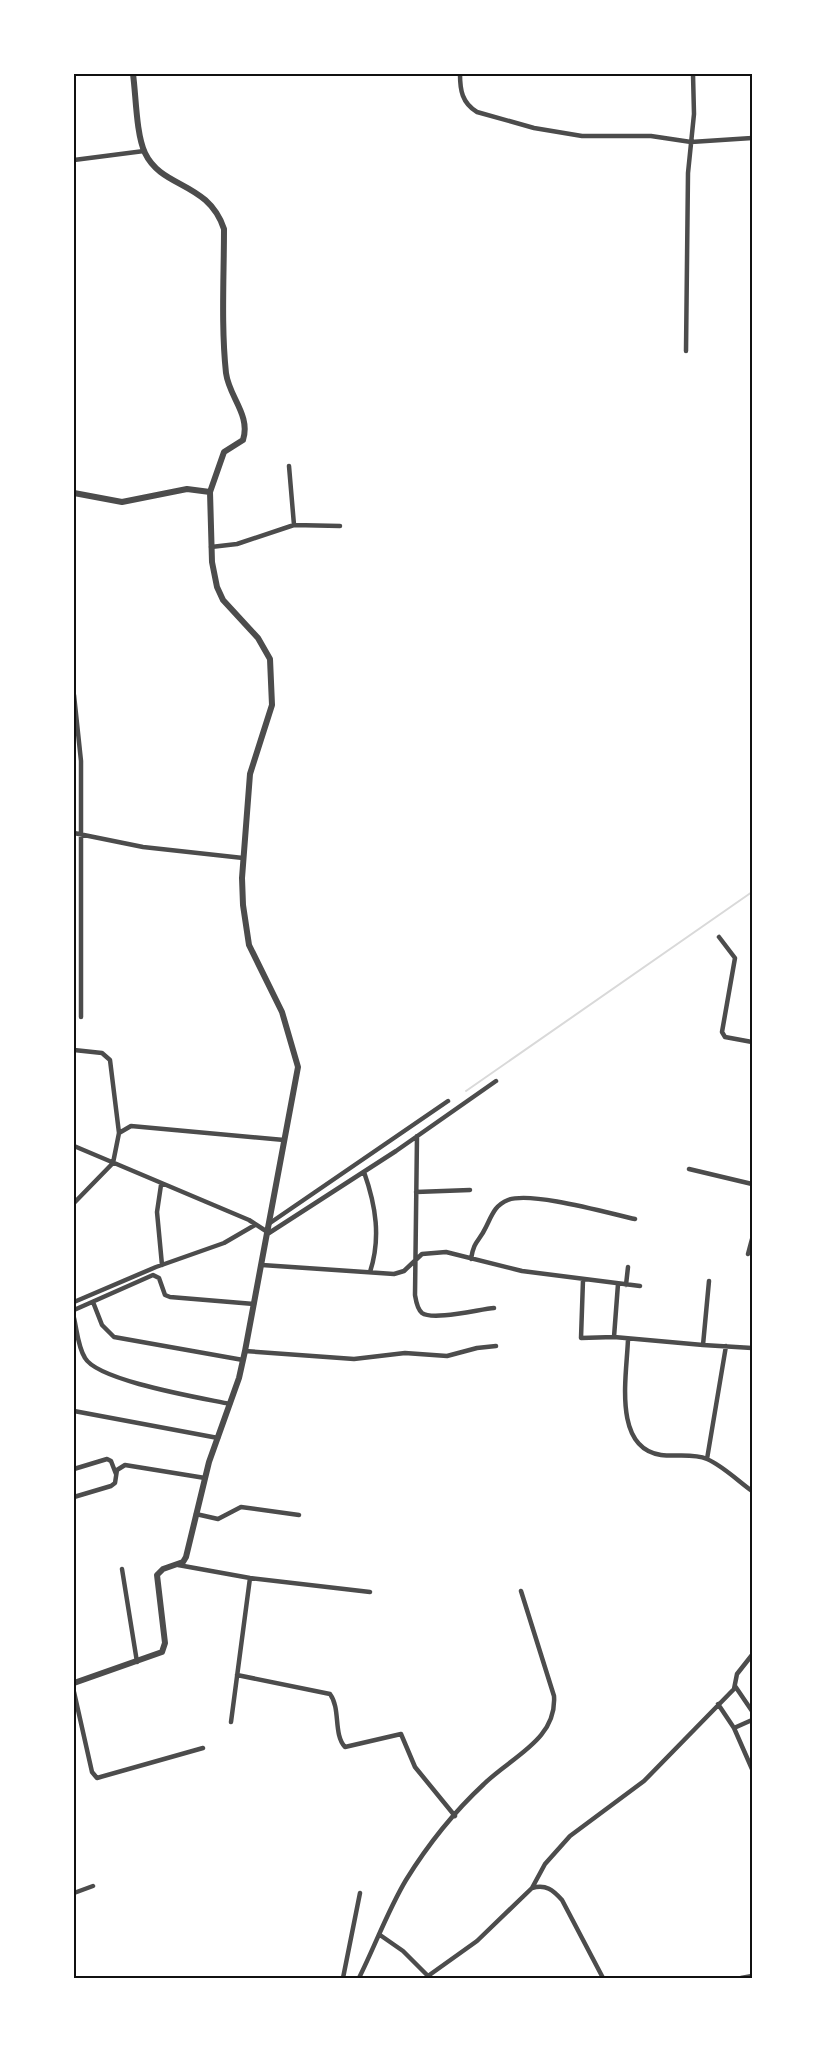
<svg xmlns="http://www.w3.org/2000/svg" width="826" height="2052" font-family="'Open Sans',sans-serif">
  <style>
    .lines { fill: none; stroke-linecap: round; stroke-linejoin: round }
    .stream { stroke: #d9d9d9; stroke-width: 2 }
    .minor { stroke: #4c4c4c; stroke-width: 4.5 }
    .tertiary { stroke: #4c4c4c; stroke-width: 6 }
    .neatline { fill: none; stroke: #111; stroke-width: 2 }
  </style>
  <rect width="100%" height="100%" fill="#fff"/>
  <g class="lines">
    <!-- stream -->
    <path class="stream" d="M466 1091 752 892"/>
    <!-- minor -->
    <path class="minor" d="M460 74C460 90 462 103 477 112L534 128 582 136H651L691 142 752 138
      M74 160 144 151
      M686 351 688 173 694 114 693 74
      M289 466 294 525
      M211 547 237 544 294 525 340 526
      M74 695 81 761V1017
      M74 833 143 847 243 858
      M719 937 735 958 722 1032 725 1037 752 1042
      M74 1050 102 1053 110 1060 119 1133
      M417 1136 415 1295C416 1301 417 1309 422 1313 433 1321 480 1309 494 1308
      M74 1146 249 1220 269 1233 396 1151 496 1081
      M689 1169 752 1184
      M364 1172C376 1206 381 1238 370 1272
      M161 1185 157 1212 162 1265
      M416 1192 470 1190
      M74 1203 113 1163 119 1133 131 1126 284 1140
      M270 1223 448 1101
      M748 1254 752 1239
      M471 1259C474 1240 479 1242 486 1227 492 1215 495 1205 508 1200 531 1191 608 1213 635 1219
      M262 1265 394 1274 404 1271 422 1254 446 1252 522 1271 640 1286
      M583 1280 581 1338 614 1337 703 1345
      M709 1281 703 1345 752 1348
      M626 1285 628 1267
      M74 1302 156 1267 224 1243 255 1225
      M93 1302 102 1325 114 1337 243 1360
      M74 1310 153 1275 159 1278 165 1295 170 1297 254 1304
      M74 1318C77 1331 78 1347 85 1358 98 1381 202 1398 230 1404
      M614 1337 618 1284
      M628 1339C627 1374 612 1448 661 1455 676 1457 693 1453 707 1459 723 1466 738 1481 752 1491
      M245 1351 354 1359 405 1353 447 1356 477 1348 496 1346
      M74 1411 218 1438
      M707 1459 726 1346
      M74 1469 107 1459 111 1461 116 1474
      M74 1497 111 1486 115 1483 117 1470 125 1465 205 1478
      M196 1514 218 1519 241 1507 299 1515
      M178 1565 250 1578 370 1592
      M122 1569 137 1662
      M237 1675 330 1694C341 1709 333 1734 345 1747L401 1734 415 1767 455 1816
      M735 1686 752 1711
      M74 1692 92 1772 97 1778 203 1748
      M718 1704 734 1728 752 1720
      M231 1722 250 1578
      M734 1728 752 1769
      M532 1888 545 1864 570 1836 644 1781 734 1689 737 1674 752 1655
      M74 1893 93 1886
      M380 1935 403 1951 430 1978
      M428 1976 477 1941 532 1888C546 1884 553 1890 562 1900L603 1978
      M343 1978 360 1893
      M359 1978C375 1946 388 1910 406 1880 427 1846 455 1811 484 1784 511 1757 557 1740 554 1696L521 1591
      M741 1978 752 1976"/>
    <!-- tertiary -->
    <path class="tertiary" d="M74 493 122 502 187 489 210 492
      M74 1683 162 1652 165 1643 157 1575 163 1569 183 1562 186 1557 209 1462 239 1378 245 1351 298 1067 282 1012 249 945 243 905 242 878 250 774 272 705 270 659 258 638 223 600 217 587 212 562 210 492 224 452 243 440C251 415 229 397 226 373 221 326 224 276 224 229 208 181 162 189 145 153 136 134 136 95 133 74"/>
  </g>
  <!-- border -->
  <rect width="826" height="2052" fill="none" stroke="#ffffff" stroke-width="150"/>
  <rect x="75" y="75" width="676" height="1902" class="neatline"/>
</svg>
